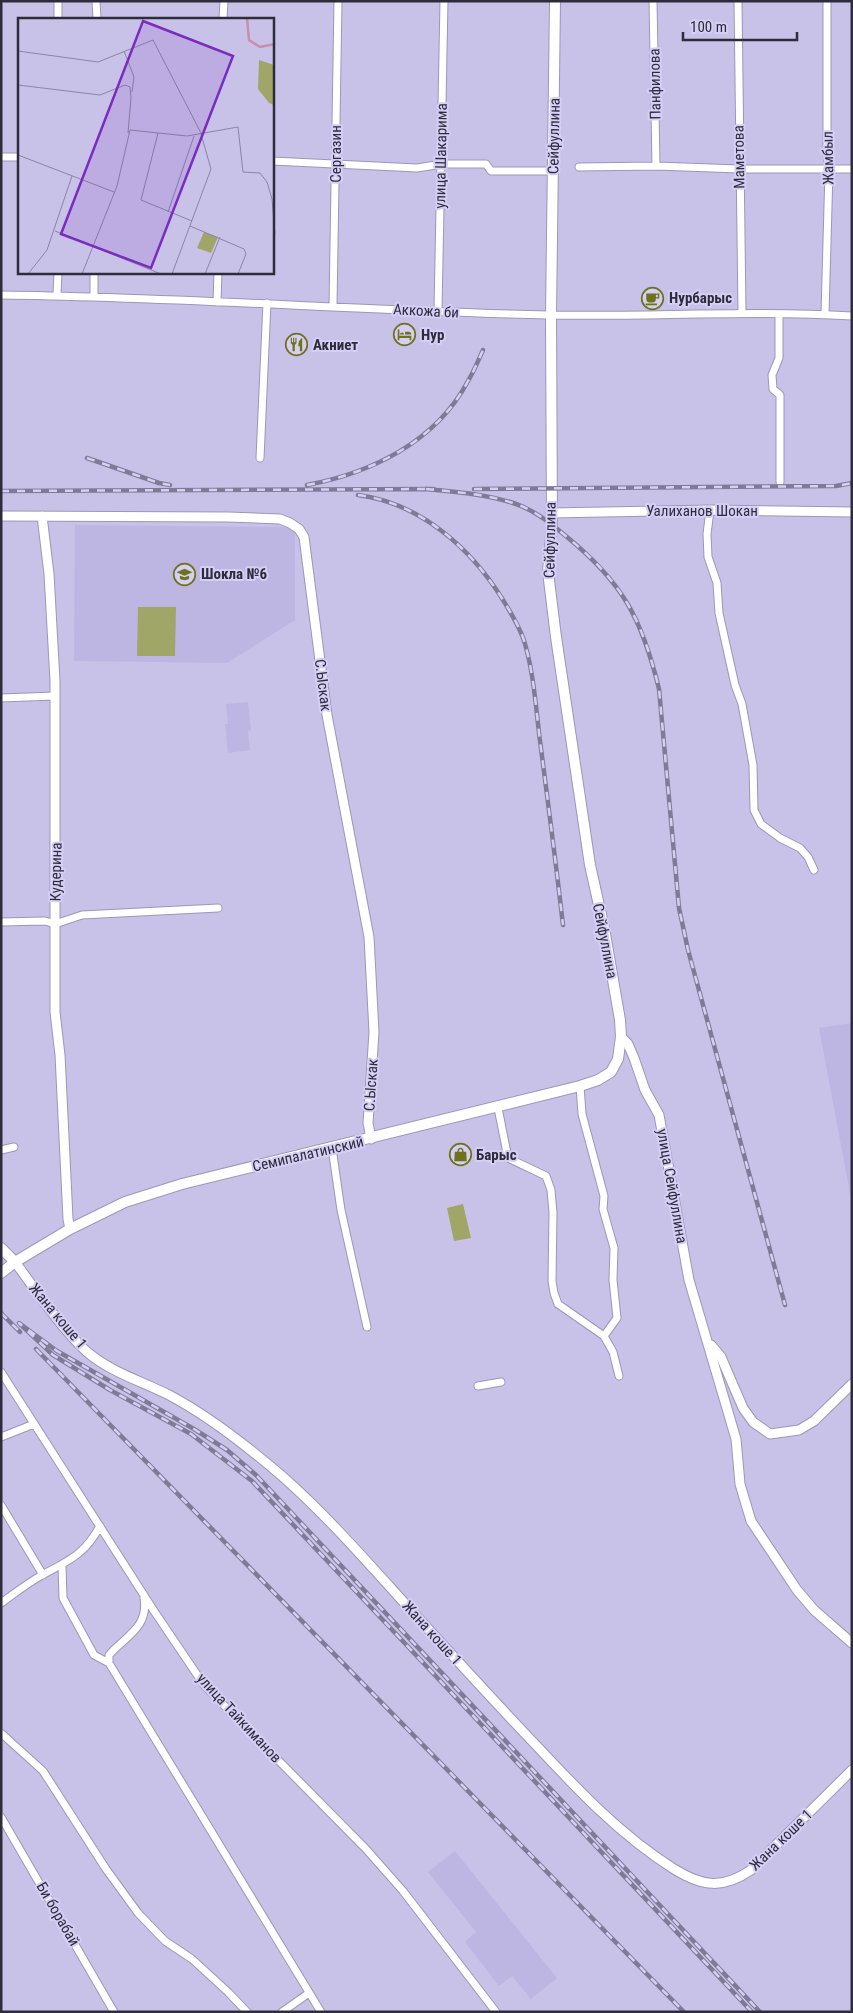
<svg xmlns="http://www.w3.org/2000/svg" width="853" height="2013" font-family="'Roboto Condensed',sans-serif">
  <style>
    .built { fill: #bdb6e3 }
    .green { fill: #a0a568 }
    .lines { fill: none; stroke-linecap: round; stroke-linejoin: round }
    .minor-casing { stroke: #9c96bb; stroke-width: 9 }
    .tertiary-casing { stroke: #9c96bb; stroke-width: 11 }
    .secondary-casing { stroke: #9c96bb; stroke-width: 12 }
    .minor { stroke: #fff; stroke-width: 7 }
    .tertiary { stroke: #fff; stroke-width: 9 }
    .secondary { stroke: #fff; stroke-width: 10 }
    .rail-casing { stroke: #7f7b97; stroke-width: 4.5 }
    .rail { stroke: #d5cff6; stroke-width: 2.5; stroke-dasharray: 8; stroke-linecap: butt }
    .labels { text-anchor: middle; stroke-width: 4; stroke-linejoin: round; paint-order: stroke }
    .street-label { font-size: 15px; fill: #2e2c3b; stroke: #d5cff6 }
    .poi-label { font-size: 15px; font-weight: bold; fill: #2e2c3b; stroke: #d5cff6; text-anchor: start }
    .inset-river { fill: none; stroke: #cb8da7; stroke-width: 2.5 }
    .inset-road { fill: none; stroke: #8a86a3; stroke-width: 1 }
    .view { fill: #7b2cbf; fill-opacity: 0.15; stroke: #7b2cbf; stroke-width: 2.5 }
    .inset-edge { fill: none; stroke: #2e2c3b; stroke-width: 2.5 }
  </style>
  <rect width="100%" height="100%" fill="#c8c2e9"/>
  <!-- built -->
  <path class="built" d="M75 525 295 527V620L227 663 74 661Z
    M248 702 251 730 248 731 250 750 228 753 225 724H228L226 704Z
    M852 1023V1204L819 1028Z
    M455 1851 557 1978 531 1999 512 1976 499 1986 465 1942 476 1932 428 1872Z"/>
  <!-- green -->
  <path class="green" d="M138 607H176L175 656H137Z
    M463 1204 471 1238 454 1241 447 1208Z"/>
  <g class="lines">
    <defs>
      <path id="minor" d="M58 1V19
        M96 1 97 19
        M653 1 656 166
        M738 1 742 313
        M223 19 224 1
        M1 157H19
        M272 161 417 168 442 164H486L491 171H554
        M579 167 656 166 739 169H852
        M1 295C184 297 366 311 548 315 649 317 751 310 852 316
        M57 295 58 272
        M94 296V272
        M217 302 218 272
        M333 306 338 1
        M438 311 444 1
        M779 314V358L772 375 773 389 780 395V482
        M825 314 829 170 827 155V1
        M260 458 267 303
        M710 510 707 534 708 557 717 583 719 613 735 685 742 704 753 765 754 810 761 824 780 838 800 848 808 857 814 870
        M1 698 55 696
        M1 922 45 921 55 924 82 915 218 908
        M580 1086 582 1114 604 1196 603 1209 614 1248 613 1280 617 1318 604 1336
        M498 1108 508 1158 546 1176 551 1190 553 1213 552 1281 554 1293 558 1304 604 1336 613 1352 619 1376
        M332 1148 341 1210 367 1327
        M1 1150 14 1147
        M1 1372 154 1611 204 1685 366 1849 403 1891 496 2012
        M478 1386 501 1382
        M1 1437 34 1424
        M1 1505 43 1575
        M62 1566 63 1598 94 1655 109 1663 321 2012
        M1 1603C15 1593 29 1582 44 1574 70 1560 85 1554 100 1526
        M109 1663V1655C126 1636 149 1627 144 1598
        M1 1733 43 1771 106 1869 138 1913 165 1941 192 1959 228 1992 247 2012
        M1 1817 114 2012
        M282 2012 309 1993"/>
      <path id="tertiary" d="M551 513 710 510 852 512
        M1 516 228 517 280 519 290 523 299 529 304 537 327 715 369 937 374 1032 368 1123 371 1139
        M42 516 49 574 55 681V1012L60 1055 68 1219 70 1229
        M621 1037 628 1044 634 1058 645 1090 659 1115 689 1280 736 1439 740 1484 751 1521 797 1590 814 1610 852 1643
        M15 1262C36 1290 60 1327 86 1351 110 1372 141 1381 169 1395 209 1416 247 1446 282 1476 324 1513 362 1556 399 1597 444 1646 488 1695 534 1743 577 1789 620 1835 674 1869 703 1887 723 1889 751 1870L852 1770
        M711 1345 721 1357 743 1408 753 1422 770 1434 799 1430 814 1421 852 1384"/>
      <path id="secondary" d="M1 1248 15 1262
        M1 1273 15 1262 70 1229 125 1202 182 1184 580 1086 598 1080 611 1072 618 1059 621 1037 620 1020 604 928 590 865 556 637 548 572 552 524 551 315 555 1"/>
    </defs>
    <!-- minor casing -->
    <use href="#minor" class="minor-casing"/>
    <!-- tertiary casing -->
    <use href="#tertiary" class="tertiary-casing"/>
    <!-- secondary casing -->
    <use href="#secondary" class="secondary-casing"/>
    <!-- minor -->
    <use href="#minor" class="minor"/>
    <!-- tertiary -->
    <use href="#tertiary" class="tertiary"/>
    <!-- secondary -->
    <use href="#secondary" class="secondary"/>
    <defs>
      <path id="rail" d="M87 458 159 483 170 485
        M307 485C371 473 436 442 468 381 474 371 478 361 483 350
        M426 489C456 492 487 494 516 504 536 511 551 524 567 537 623 583 642 619 659 689L679 908 688 950 785 1305
        M474 489 836 486 852 483
        M1 491 434 489
        M358 495C420 503 471 548 503 600 511 613 521 629 525 644 534 675 536 709 540 741 548 802 556 864 563 925
        M1 1313 20 1332
        M36 1349 684 2012
        M752 2012 252 1481 191 1434 110 1390 53 1355 19 1323 57 1351 194 1429 227 1450 256 1475 760 2012"/>
    </defs>
    <!-- rail casing -->
    <use href="#rail" class="rail-casing"/>
    <!-- rail -->
    <use href="#rail" class="rail"/>
  </g>
  <!-- icons -->
  <defs>
    <symbol id="cafe-ring" viewBox="-11 -11 22 22"><circle r="9.5" fill="#d5cff6" stroke="#6e7218" stroke-width="1.5"/><path d="M-5.5-4.5H6V0H3Q3 3.5 0 3.5H-2.5Q-5.5 3.5-5.5 0ZM3-3.2v2h1.7v-2ZM-6 4.5H4V6H-6Z" fill="#6e7218"/></symbol>
    <symbol id="hotel-ring" viewBox="-11 -11 22 22"><circle r="9.5" fill="#d5cff6" stroke="#6e7218" stroke-width="1.5"/><path d="M-6-4.5h1.5V1H6V5H4.5V3h-9V5H-6ZM-4 0a1.8 1.8 0 1 1 3.6 0ZM.5 0V-2.5h3Q6-2.5 6 0Z" fill="#6e7218"/></symbol>
    <symbol id="restaurant-ring" viewBox="-11 -11 22 22"><circle r="9.5" fill="#d5cff6" stroke="#6e7218" stroke-width="1.5"/><path d="M-5-6h1v4h1v-4h1v4h1v-4h1v5L-1.5 .5V6h-2V.5L-5-1ZM5-6V6H3V1.5H1.5Q1.5-4 5-6Z" fill="#6e7218"/></symbol>
    <symbol id="school-ring" viewBox="-11 -11 22 22"><circle r="9.5" fill="#d5cff6" stroke="#6e7218" stroke-width="1.5"/><path d="M0-5L7-2L0 1L-7-2ZM-4 1L0 2.5L4 1V4Q0 6-4 4Z" fill="#6e7218"/></symbol>
    <symbol id="shop-ring" viewBox="-11 -11 22 22"><circle r="9.5" fill="#d5cff6" stroke="#6e7218" stroke-width="1.5"/><path d="M-5-2.5h2.3a2.7 3.5 0 0 1 5.4 0H5L5.5 6h-11ZM-1.5-2.5h3a1.5 2.3 0 0 0-3 0Z" fill="#6e7218"/></symbol>
  </defs>
  <g fill-rule="evenodd">
    <use href="#cafe-ring" x="640" y="286" width="25" height="25"/>
    <use href="#hotel-ring" x="392" y="322" width="25" height="25"/>
    <use href="#restaurant-ring" x="284" y="332" width="25" height="25"/>
    <use href="#school-ring" x="172" y="562" width="25" height="25"/>
    <use href="#shop-ring" x="448" y="1142" width="25" height="25"/>
  </g>
  <g class="labels">
    <!-- street labels -->
    <g class="street-label">
      <text transform="translate(655 84) rotate(-91)" y="5">Панфилова</text>
      <text transform="translate(554 136) rotate(-89)" y="5">Сейфуллина</text>
      <text transform="translate(336 154) rotate(-90)" y="5">Сергазин</text>
      <text transform="translate(441 156) rotate(-89)" y="5">улица Шакарима</text>
      <text transform="translate(739 157) rotate(-91)" y="5">Маметова</text>
      <text transform="translate(828 158) rotate(-91)" y="5">Жамбыл</text>
      <text transform="translate(426 311) rotate(3)" y="5">Аккожа би</text>
      <text x="702" y="516">Уалиханов Шокан</text>
      <text transform="translate(550 540) rotate(-89)" y="5">Сейфуллина</text>
      <text transform="translate(323 685) rotate(83)" y="5">С.Ыскак</text>
      <text transform="translate(56 872) rotate(-89)" y="5">Кудерина</text>
      <text transform="translate(605 941) rotate(79)" y="5">Сейфуллина</text>
      <text transform="translate(371 1085) rotate(-86)" y="5">С.Ыскак</text>
      <text transform="translate(308 1154) rotate(-13)" y="5">Семипалатинский</text>
      <text transform="translate(672 1186) rotate(80)" y="5">улица Сейфуллина</text>
      <text transform="translate(58 1316) rotate(50)" y="5">Жана коше 1</text>
      <text transform="translate(432 1633) rotate(48)" y="5">Жана коше 1</text>
      <text transform="translate(239 1718) rotate(47)" y="5">улица Тайкиманов</text>
      <text transform="translate(781 1840) rotate(-44)" y="5">Жана коше 1</text>
      <text transform="translate(58 1914) rotate(60)" y="5">Би борабай</text>
    </g>
    <!-- poi labels -->
    <g class="poi-label">
      <text x="669" y="303">Нурбарыс</text>
      <text x="421" y="340">Нур</text>
      <text x="313" y="350">Акниет</text>
      <text x="201" y="579">Шокла №6</text>
      <text x="476" y="1160">Барыс</text>
    </g>
  </g>
  <!-- overview -->
  <g transform="translate(18 18)">
    <rect width="256" height="256" fill="#c8c2e9"/>
    <path d="M241 42 256 47V87L251 85 240 71ZM186 214 200 219 193 235 179 230Z" fill="#a0a568"/>
    <path class="inset-river" d="M229 0 231 22 242 29 257 26"/>
    <path class="inset-road" d="M0 33 80 44 135 22 183 115M106 33 116 59 114 74M0 67 82 77 107 67 112 69 113 80M110 115 113 80M140 115 123 182 174 203M0 137 96 174M150 194 176 118M172 208 226 231 228 236 220 256M37 213 143 256M10 256 29 232 54 158M64 256 99 168 112 112 169 118 220 109 225 154 242 155 249 164 254 181 257 216M154 256 193 151 183 116M187 256 202 219"/>
    <path class="view" d="M125 3 215 38 133 250 43 216Z"/>
    <rect width="256" height="256" class="inset-edge"/>
  </g>
  <!-- border -->
  <rect width="853" height="2013" fill="none" stroke="#2e2c3b" stroke-width="5"/>
  <!-- scale -->
  <path d="M683 32v8h114v-8" fill="none" stroke="#2e2c3b" stroke-width="2.5"/>
  <text x="690" y="32" font-size="15" fill="#2e2c3b" stroke="#d5cff6" stroke-width="4" paint-order="stroke">100 m</text>
</svg>
